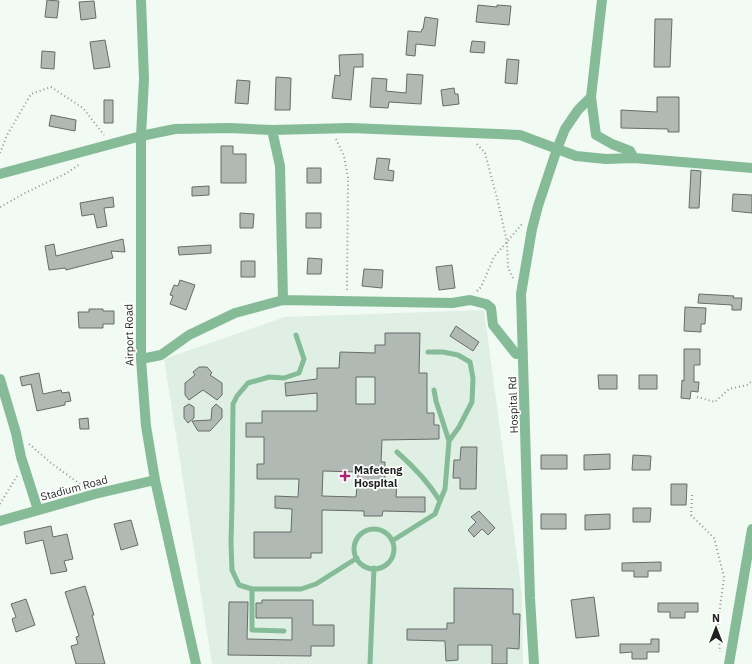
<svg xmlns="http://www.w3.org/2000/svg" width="752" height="664" font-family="'IBM Plex Sans',sans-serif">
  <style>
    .built { fill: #dfefe4 }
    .building { fill: #b0b9b3; stroke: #666d68; fill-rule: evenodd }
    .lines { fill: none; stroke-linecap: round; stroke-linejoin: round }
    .path { stroke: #929893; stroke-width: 2; stroke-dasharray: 1 3; stroke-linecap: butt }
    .lane { stroke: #86bb98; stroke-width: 5 }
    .street { stroke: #86bb98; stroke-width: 10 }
    .poi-dot { fill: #a92774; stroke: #fff; stroke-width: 1.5 }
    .labels { text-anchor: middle; stroke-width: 3.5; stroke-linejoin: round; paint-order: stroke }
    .street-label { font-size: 11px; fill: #1f2220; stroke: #fff }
    .poi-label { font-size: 11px; font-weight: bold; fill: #1f2220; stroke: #fff; text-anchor: start }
  </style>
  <rect width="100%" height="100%" fill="#f1faf3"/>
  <!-- built -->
  <path class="built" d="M484 310 522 594 523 664H212L164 359 285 317Z"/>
  <!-- building -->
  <path class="building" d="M47 0 59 1 57 18 45 17Z
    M94 1 96 18 81 20 79 2Z
    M478 5 497 7V5L511 6 509 25 476 22Z
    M425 17 438 19 435 46 416 44 415 56 406 55 408 31 421 32 422 29H423Z
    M655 19H672L670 67H654Z
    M105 40 110 67 94 69 90 42Z
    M472 41 485 42 484 53 470 52Z
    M42 51 55 52 54 69 41 68Z
    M363 54V67H354L351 100 332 98 335 75 340 76 339 55Z
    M507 59 519 60 517 84 505 83Z
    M407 74 423 75 421 104 389 102 388 108 370 107 372 78 387 79 386 91 406 93Z
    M276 77 291 78 290 110H275Z
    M237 80 250 81 248 104 235 103Z
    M454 88 455 94H458L459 104 443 106 441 90Z
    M657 97H679V132H668V129L621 128V110L657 112Z
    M104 100H113V123H104Z
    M51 115 76 120 75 131 49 126Z
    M221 146H233V154H246V183H221Z
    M377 158 390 159 388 170 394 171 393 181 374 179Z
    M307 168H321V183H307Z
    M691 170 701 171 699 208H689Z
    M209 186V195L192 196V187Z
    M733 194 752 195V213L732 211Z
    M113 197 114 207 104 208 107 226 97 228 94 214 82 216 80 203Z
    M240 213 254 214 253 228H240Z
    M306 213H321V228H306Z
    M123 239 125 252 111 251 113 258 66 270 65 268 49 270 45 246 54 244 56 256Z
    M211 245V253L179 255 178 247Z
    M308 258 322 259 321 274H307Z
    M241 261H255V277H241Z
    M452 265 455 288 439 290 436 267Z
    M364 269 383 270 382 288 362 286Z
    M180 280 195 285 186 310 170 304 173 296 170 295 174 285 178 286Z
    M699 294 734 296 733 298H742L741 310H732V305L698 303Z
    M685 307 706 308 705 324H701V332L684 331Z
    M89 309H103V311H114V324H103V328H79L78 312H89Z
    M456 326 479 342 473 351 450 336Z
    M385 333H420L419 373H427V413H434V425H439V439L382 440 381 462H385V480L397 481 396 497H425V512L383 511 382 516H364V511L322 510V553H311V558H254V532H291L292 509 275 508V496L298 497 299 479H257V464H264V437H246V423H262V411H317V393L286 396 285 383 317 379V368H339L340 352 375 353V345H385ZM356 377H375V404H356ZM323 471 358 472 356 497 322 496Z
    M684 349H700V365H694V382H699L698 392 691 391 690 399 681 398 682 380 684 381Z
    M199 367H207L212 373 210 375 222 383V395L217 400 203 390 189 400 185 395V383L195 375 193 372Z
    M39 373 43 394 61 390 62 393 69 392 71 401 65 402V405L37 411 31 384 22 386 20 377Z
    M598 375H617V389H599Z
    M639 375H657V389H639Z
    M189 404 194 407V418L188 423 184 418V407Z
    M216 404 222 409V418L210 431H198L192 421 211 420 212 408Z
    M88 418 89 429H80L79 419Z
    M461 447H477L476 489H460V478H453L454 460H460Z
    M610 454V469L584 470V455Z
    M541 455H567V469H541Z
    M633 455 651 456 650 470H632Z
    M671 484H687L686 505H671Z
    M633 508H651L650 522H633Z
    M479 511 495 528 488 535 482 529 474 537 468 530 476 522 471 517Z
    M541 514H566V529H541Z
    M610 514V529L585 530V515Z
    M131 520 138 545 121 550 114 524Z
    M51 526 53 537 67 534 73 559 64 561 67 571 51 574 43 540 26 544 24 532Z
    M661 562V571H648V577H634V571H622V563Z
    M85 586 94 615H92L105 664H76L71 646 78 644 76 637 79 636 65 592Z
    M454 588 513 589V614H520L519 649 507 648V664H492V645H458V660L446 661 445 641 407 640V629H447V623H454Z
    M594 597 599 636 576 638 571 600Z
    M26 599 35 625 16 632 12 619 16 617 11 604Z
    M262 600H313V625H334V646H311V656L228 655 229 602H248L247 639 292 640V618H256V603H262Z
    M658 603H698V612H685V618H670V612H658Z
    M651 639H659V652H647V659H632V652L620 653V644H651Z"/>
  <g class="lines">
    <!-- path -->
    <path class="path" d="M336 139 344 156 348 178 347 290
      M477 144 485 153 498 202 507 242 508 268 513 278
      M0 153 7 135 31 94 51 87 83 108 104 135
      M0 207 29 191 67 173 80 164
      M477 291 481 287 494 257 522 224
      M697 397 715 402 729 389 747 385 752 381
      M29 444 51 463 84 487
      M692 495 691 515 714 538 724 577 718 623 720 652
      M0 504 17 476"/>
    <!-- lane -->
    <path class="lane" d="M296 335 304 359 299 373 284 378 269 377 248 383 237 396 233 404 232 504 231 543 232 570 239 585 252 589H301L316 584 357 558
      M428 352H443L458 355 470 362 473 378 472 402 459 427 449 441 445 489 440 501
      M434 390 436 401 449 441
      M354 549a20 20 0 1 1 40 0a20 20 0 1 1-40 0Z
      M392 541 435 514 440 501C429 483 413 466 397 452
      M252 589V630L284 631
      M370 664 374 568"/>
    <!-- street -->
    <path class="street" d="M141 0 144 79 141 136V359L146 426 155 480 196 664
      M602 0 591 97 596 135 612 144 630 151 634 158
      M0 174 141 136 175 129 230 128 272 130 350 128 520 135 576 156 606 159 634 158 706 164 752 168
      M283 300 452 303 470 300 486 304 491 308 493 325 516 354H523
      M141 359 161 355 189 335 235 313 283 300 280 166 272 130
      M0 379 16 433 21 457 38 510
      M0 521 95 494 155 480
      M534 664 530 598 521 294 532 229 538 206 557 149 565 129 578 110 591 97
      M729 664 752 529"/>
  </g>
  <!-- markers -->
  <path class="poi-dot" d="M343 470h4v4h4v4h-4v4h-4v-4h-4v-4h4z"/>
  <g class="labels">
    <!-- street labels -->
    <g class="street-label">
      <text transform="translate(129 335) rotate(-91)" y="4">Airport Road</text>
      <text transform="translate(513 405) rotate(-92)" y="4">Hospital Rd</text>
      <text transform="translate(74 488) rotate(-15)" y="4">Stadium Road</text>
    </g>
    <!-- poi labels -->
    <g class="poi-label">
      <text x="354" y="474">Mafeteng<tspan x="354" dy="13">Hospital</tspan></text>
    </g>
  </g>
  <!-- north arrow -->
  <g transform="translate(716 628)" stroke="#ffffff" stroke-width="3" paint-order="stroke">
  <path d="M0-3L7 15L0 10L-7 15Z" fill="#1f2220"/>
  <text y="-6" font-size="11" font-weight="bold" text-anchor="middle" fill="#1f2220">N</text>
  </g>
</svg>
